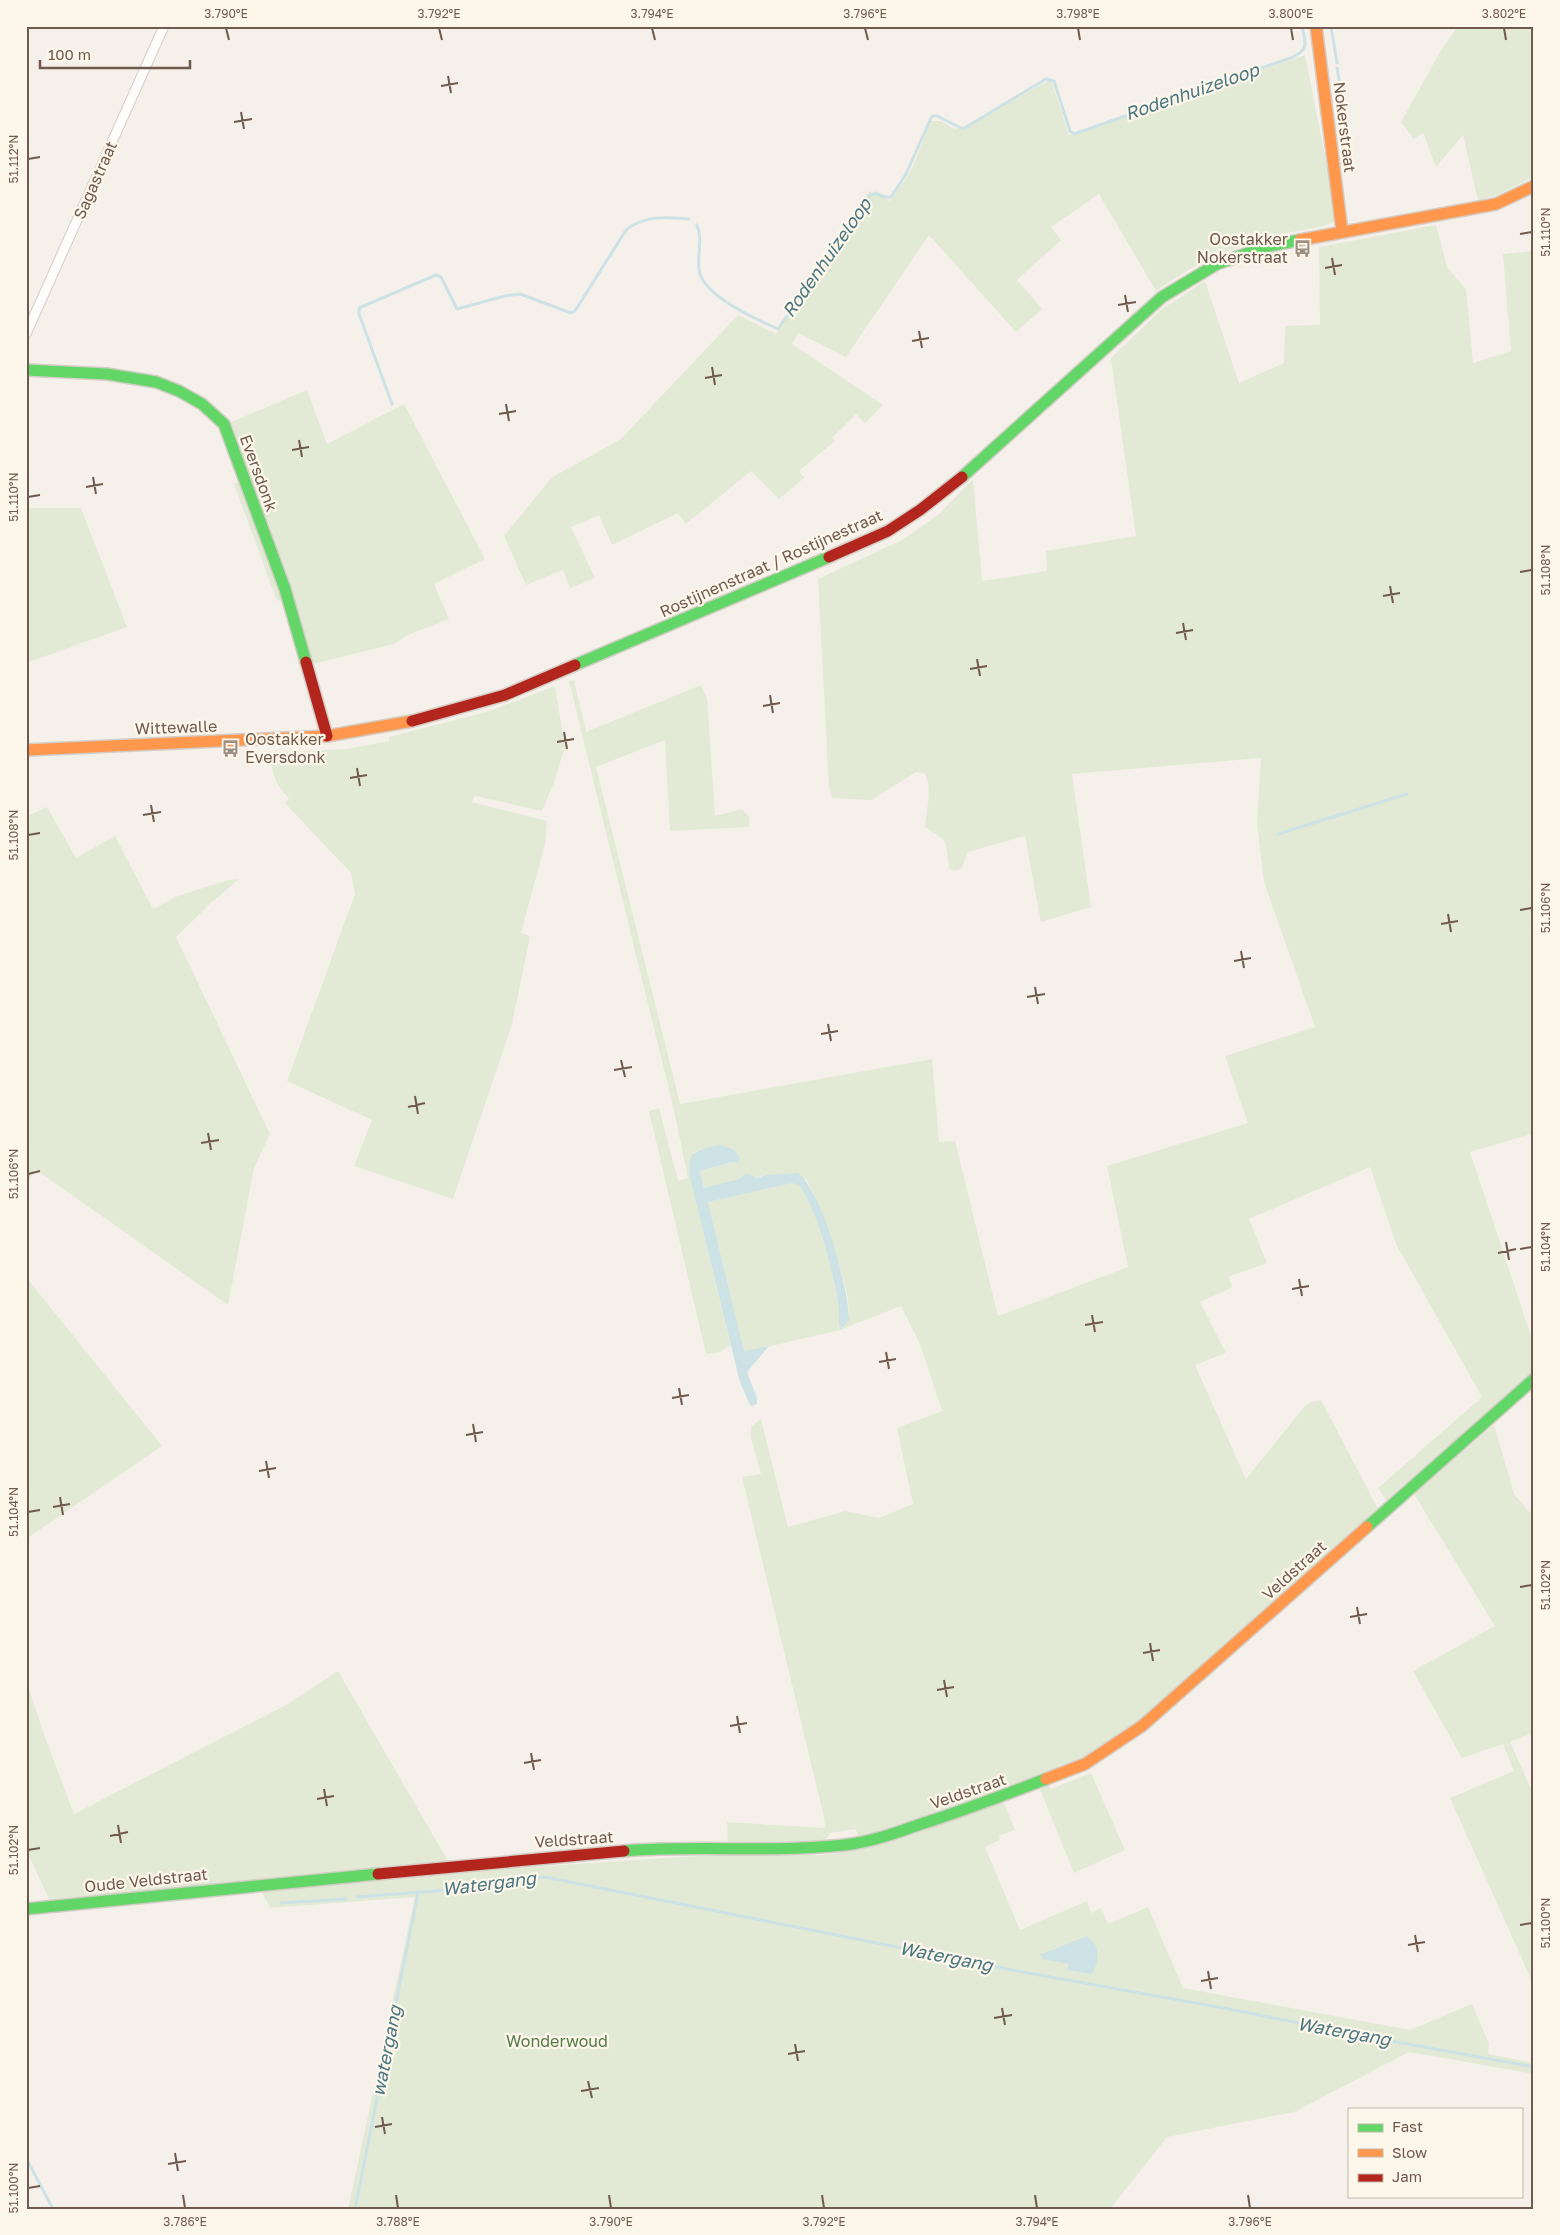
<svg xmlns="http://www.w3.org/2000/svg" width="1560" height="2235" font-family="'Golos Text',sans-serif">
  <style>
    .green { fill: #e2ead6 }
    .water { fill: #cce2e4 }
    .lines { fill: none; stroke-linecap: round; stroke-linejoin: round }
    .stream { stroke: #cce2e4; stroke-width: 3 }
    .street-casing { stroke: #d4cec8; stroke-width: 11 }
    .fast-casing { stroke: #d4cdc6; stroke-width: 14 }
    .slow-casing { stroke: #d4cdc6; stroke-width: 14 }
    .jam-casing { stroke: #d4cdc6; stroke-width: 14 }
    .street { stroke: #fefdfc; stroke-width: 9 }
    .fast { stroke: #63d668; stroke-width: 11 }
    .slow { stroke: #ff974d; stroke-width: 11 }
    .jam { stroke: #b3261e; stroke-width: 11 }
    .ticks { fill: none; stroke: #6f5a4d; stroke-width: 2 }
    .labels { text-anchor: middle; stroke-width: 4.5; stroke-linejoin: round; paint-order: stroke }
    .street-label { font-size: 16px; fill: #6f5a4d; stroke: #fdf6ea }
    .poi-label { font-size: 16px; fill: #6f5a4d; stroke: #fdf6ea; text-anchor: end }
    .park-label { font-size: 16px; fill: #567a49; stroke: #fdf6ea }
    .water-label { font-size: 18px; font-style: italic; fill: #497680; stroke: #fdf6ea }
    .neatline { fill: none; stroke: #6f5a4d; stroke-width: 2 }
    .ticks-label { font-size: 12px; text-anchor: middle; fill: #6f5a4d }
  </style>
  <rect width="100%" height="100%" fill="#f5f1ea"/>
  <!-- green -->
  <path class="green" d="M1458 26H1534V176L1500 194 1478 200 1463 135 1436 167 1423 133 1414 139 1401 122 1440 52Z
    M1305 55 1335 207 1336 218 1333 223C1313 230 1290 231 1269 237 1226 249 1193 265 1156 291L1099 194 1051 227 1061 240 1017 280 1042 309 1016 332 929 235 846 357 798 333 792 344 883 405 865 423 856 414 832 438 835 441 799 471 804 478 779 499 751 471 686 524 678 513 612 545 599 515 571 527 595 578 570 588 563 570 526 585 504 536 551 478 621 439 738 315 776 334 869 191 890 201 911 171 931 121H941L954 129 970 125 1051 79 1069 135Z
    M1436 225 1447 267 1466 289 1473 363 1511 351 1503 254 1534 251V1133L1470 1152 1534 1345V1372L1386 1500 1378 1488 1482 1397 1396 1244 1370 1167 1249 1219 1267 1263 1228 1277 1233 1287 1200 1302 1226 1353 1195 1365 1246 1479 1305 1406 1311 1402 1321 1400 1378 1509 1138 1723 1107 1746 1068 1765 992 1794 868 1835 859 1836 855 1829 831 1833 824 1841 728 1842 727 1822 825 1828 824 1817 742 1477 761 1474 750 1434 751 1427 761 1419 788 1527 845 1511 879 1518 913 1504 897 1428 942 1411 920 1344 901 1306 840 1330 744 1352 708 1202 792 1182 799 1185C820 1216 831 1266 838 1303 840 1312 838 1321 840 1330L849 1321C850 1291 839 1263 829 1236 822 1216 817 1198 806 1179L766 1175 704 1188 700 1171 732 1162 738 1163 719 1145 694 1152 690 1178 731 1346 719 1352 706 1354 649 1111 659 1108 678 1181 688 1178 673 1106 569 681 574 680 586 732 701 685 707 698 715 816 742 809 749 817V827L670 831 665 740 596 767 680 1104 932 1059 939 1142 955 1141 998 1316 1128 1267 1107 1166 1248 1123 1225 1056 1315 1027 1264 882 1257 824 1261 758 1072 774 1091 907 1041 922 1025 836 968 852 961 869 954 871 949 868 946 845 943 839 925 827C926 810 933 790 925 774L916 772 871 800 832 798 829 786 818 579 902 540 938 515 973 479 982 581 1047 571 1046 551 1136 536 1111 358 1162 309 1205 281 1239 383 1284 363 1285 326 1320 325 1319 247Z
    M307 390 327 444 404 404 485 559 434 584 449 619 408 635 394 644 313 664 229 423Z
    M242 480 285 598 277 601 234 484Z
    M26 508H81L127 627 26 663Z
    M555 686 565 747 554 782 542 811 475 796 472 802 547 821 545 844 521 933 530 936 512 1024 453 1199 354 1166 372 1120 287 1081 355 894 351 873 285 803 289 798C274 783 272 775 271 753L347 749 389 741V737L486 712Z
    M47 807 76 858 115 836 153 909 178 896 228 880 239 879 211 903 176 937 270 1134 254 1168 228 1305 35 1169 26 1186V817Z
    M26 1277 162 1446 26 1539Z
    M1494 1425 1514 1494 1534 1517V1732L1510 1742 1534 1795V1986L1450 1798 1514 1771 1503 1744 1462 1758 1413 1671 1495 1626 1414 1494Z
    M338 1671 448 1861 51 1903 26 1850V1680L45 1737 74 1814 288 1704Z
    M1091 1773 1125 1850 1074 1873 1039 1787 1049 1784 1051 1789Z
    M1003 1801 1015 1830 999 1836 1000 1840 985 1847 1020 1930 1087 1901 1091 1913 1101 1908 1108 1924 1148 1907 1183 1988 1410 2030 1472 2004 1489 2044 1488 2054 1534 2063V2074L1409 2052 1294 2112 1167 2137 1110 2209H348L415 1897 270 1908 261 1890 432 1874 632 1860 716 1855H823L863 1849 942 1824Z"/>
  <!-- water -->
  <path class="water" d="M719 1145 733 1149 740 1158 738 1163 732 1162 700 1171 704 1188 739 1179 747 1173 757 1178 766 1175 798 1173C823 1193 849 1288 849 1321L840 1330C838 1321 840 1313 838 1303 832 1268 819 1214 799 1185L792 1183 708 1202 744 1351 769 1346 747 1372 757 1398V1404L752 1406 750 1405 740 1382 690 1178C687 1151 694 1151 719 1145Z
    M1087 1936C1100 1945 1100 1960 1092 1974L1067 1970 1069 1964 1042 1959V1957L1039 1955Z"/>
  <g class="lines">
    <!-- stream -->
    <path class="stream" d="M1331 26 1337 63
      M1337 68 1345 112
      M697 225C703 239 697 255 699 270 703 296 756 319 778 329L869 196 875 193 885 197H891L906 174 932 116H937L963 129 1046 79 1054 81 1070 131 1074 134 1293 57C1310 48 1305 43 1302 26
      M392 404 359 314V308L436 275 441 277 457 309 505 296 520 294 571 313 575 311 626 230C644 215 667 217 689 219
      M1278 834 1407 794
      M357 1897 448 1890 545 1877 1017 1971 1229 2009 1369 2037 1534 2067
      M281 1903 346 1899
      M26 2158 53 2209
      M355 2209 418 1893"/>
    <defs>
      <path id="street" d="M26 334 164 26"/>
      <path id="fast" d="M26 370 107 374 156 382 179 391 202 404 224 424 285 589 306 662
        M962 477 1162 297 1217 264 1265 247 1300 240
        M575 665 829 557
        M1367 1527 1534 1379
        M624 1851C697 1845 771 1853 844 1845 871 1842 896 1833 921 1824 963 1811 1004 1795 1046 1779
        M26 1909 378 1874"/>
      <path id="slow" d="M1316 26 1342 231
        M1300 240 1496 204 1534 186
        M26 750 327 736 412 721
        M1046 1779 1085 1764 1142 1726 1367 1527"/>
      <path id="jam" d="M829 557 888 531 920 510 962 477
        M306 662 327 736
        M412 721 505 695 575 665
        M378 1874 624 1851"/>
    </defs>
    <!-- street casing -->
    <use href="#street" class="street-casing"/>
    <!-- fast casing -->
    <use href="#fast" class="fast-casing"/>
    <!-- slow casing -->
    <use href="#slow" class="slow-casing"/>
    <!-- jam casing -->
    <use href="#jam" class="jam-casing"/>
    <!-- street -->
    <use href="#street" class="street"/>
    <!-- fast -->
    <use href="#fast" class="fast"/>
    <!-- slow -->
    <use href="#slow" class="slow"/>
    <!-- jam -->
    <use href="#jam" class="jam"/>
  </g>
  <!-- ticks -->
  <path class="ticks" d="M226 28 229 40M439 28 442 40M652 28 655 40M865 28 868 40M1078 28 1080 40M1291 28 1293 40M1504 28 1506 40M448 76 451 93M441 86 458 83M241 112 244 129M234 122 252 119M28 159 40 157M1520 234 1532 232M1332 258 1335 275M1325 268 1342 265M1125 295 1128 312M1118 305 1136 302M919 331 922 348M912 341 929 338M712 367 715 385M705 378 722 375M506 404 509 421M499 414 516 411M299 440 302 457M292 450 309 447M93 477 96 494M86 487 103 484M28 497 40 495M1520 572 1532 570M1390 586 1393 603M1383 596 1400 593M1183 623 1186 640M1176 633 1193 630M977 659 980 676M970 669 987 666M770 695 773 713M763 706 780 703M564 732 567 749M557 742 574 739M357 768 360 786M350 778 367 775M151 805 154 822M143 815 161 812M28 835 40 833M1520 910 1532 908M1448 914 1451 932M1441 924 1458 921M1241 951 1244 968M1234 961 1251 958M1035 987 1038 1004M1027 997 1045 994M828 1024 831 1041M821 1034 838 1031M621 1060 625 1077M614 1070 632 1067M415 1096 418 1114M408 1107 425 1103M208 1133 211 1150M201 1143 219 1140M28 1174 40 1171M1506 1242 1509 1260M1520 1249 1532 1247M1498 1253 1516 1249M1299 1279 1302 1296M1292 1289 1309 1286M1092 1315 1095 1332M1085 1325 1103 1322M886 1352 889 1369M879 1362 896 1359M679 1388 682 1405M672 1398 689 1395M473 1424 476 1442M466 1435 483 1432M266 1461 269 1478M259 1471 276 1468M60 1497 63 1515M53 1507 70 1504M28 1512 40 1510M1520 1587 1532 1585M1357 1607 1360 1624M1350 1617 1367 1614M1150 1643 1153 1661M1143 1653 1160 1650M944 1680 947 1697M937 1690 954 1687M737 1716 740 1733M730 1726 747 1723M531 1753 534 1770M524 1763 541 1760M324 1789 327 1806M317 1799 334 1796M118 1825 121 1843M110 1836 128 1832M28 1850 40 1848M1520 1925 1532 1923M1415 1935 1418 1952M1408 1945 1425 1942M1208 1971 1211 1989M1201 1981 1218 1978M1002 2008 1005 2025M994 2018 1012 2015M795 2044 798 2061M788 2054 805 2051M588 2081 592 2098M581 2091 599 2088M382 2117 385 2134M375 2127 392 2124M175 2153 178 2171M168 2164 186 2161M28 2188 40 2186M183 2195 185 2208M396 2195 398 2208M609 2195 611 2208M822 2195 824 2208M1035 2195 1037 2208M1248 2195 1250 2208"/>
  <!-- icons -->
  <defs>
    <symbol id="bus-bare" viewBox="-9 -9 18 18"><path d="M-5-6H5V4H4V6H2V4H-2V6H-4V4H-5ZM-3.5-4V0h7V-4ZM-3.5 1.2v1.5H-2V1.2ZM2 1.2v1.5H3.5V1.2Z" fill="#9e8f84" stroke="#fdf6ea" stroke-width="2.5" paint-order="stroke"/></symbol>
  </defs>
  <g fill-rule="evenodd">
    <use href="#bus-bare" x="1290" y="236" width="25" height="25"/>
    <use href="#bus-bare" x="218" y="736" width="25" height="25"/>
  </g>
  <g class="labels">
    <!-- street labels -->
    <g class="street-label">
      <text transform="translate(1345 127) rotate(83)" y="6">Nokerstraat</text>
      <text transform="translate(95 180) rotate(-66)" y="6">Sagastraat</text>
      <text transform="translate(259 473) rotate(70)" y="6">Eversdonk</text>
      <text transform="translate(771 563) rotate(-24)" y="6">Rostijnenstraat / Rostijnestraat</text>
      <text transform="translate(176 727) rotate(-2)" y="6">Wittewalle</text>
      <text transform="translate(1294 1570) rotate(-42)" y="6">Veldstraat</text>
      <text transform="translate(968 1791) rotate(-19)" y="6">Veldstraat</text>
      <text transform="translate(574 1839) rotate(-4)" y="6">Veldstraat</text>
      <text transform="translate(146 1880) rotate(-6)" y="6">Oude Veldstraat</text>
    </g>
    <!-- poi labels -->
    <g class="poi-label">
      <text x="1288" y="245">Oostakker<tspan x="1288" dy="18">Nokerstraat</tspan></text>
      <text x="245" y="745" text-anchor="start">Oostakker<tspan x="245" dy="18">Eversdonk</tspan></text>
    </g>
    <!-- park labels -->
    <g class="park-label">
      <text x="557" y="2047">Wonderwoud</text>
    </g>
    <!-- water labels -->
    <g class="water-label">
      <text transform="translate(1192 92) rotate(-19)" y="6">Rodenhuizeloop</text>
      <text transform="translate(827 258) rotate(-55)" y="6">Rodenhuizeloop</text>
      <text transform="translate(489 1884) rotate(-7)" y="6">Watergang</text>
      <text transform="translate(946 1957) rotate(11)" y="6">Watergang</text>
      <text transform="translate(1344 2032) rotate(10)" y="6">Watergang</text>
      <text transform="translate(387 2051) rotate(-79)" y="6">watergang</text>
    </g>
  </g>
  <!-- border -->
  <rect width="1560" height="2235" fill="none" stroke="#fdf6ea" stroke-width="55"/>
  <!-- legend -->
  <rect x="1348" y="2108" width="175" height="90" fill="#fdf6ea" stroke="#c4b8ab"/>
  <rect x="1358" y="2124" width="25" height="8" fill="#63d668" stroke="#c4b8ab"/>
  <text x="1392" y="2132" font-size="15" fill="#6f5a4d">Fast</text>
  <rect x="1358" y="2149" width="25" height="8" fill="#ff974d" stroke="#c4b8ab"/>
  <text x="1392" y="2158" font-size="15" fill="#6f5a4d">Slow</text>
  <rect x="1358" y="2174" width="25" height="8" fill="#b3261e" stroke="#c4b8ab"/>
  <text x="1392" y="2182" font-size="15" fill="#6f5a4d">Jam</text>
  <!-- scale -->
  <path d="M40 60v8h150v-8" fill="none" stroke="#6f5a4d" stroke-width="2.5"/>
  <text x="48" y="60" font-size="15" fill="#6f5a4d" stroke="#fdf6ea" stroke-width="4" paint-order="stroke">100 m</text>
  <rect x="28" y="28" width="1504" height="2180" class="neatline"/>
  <g class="ticks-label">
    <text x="226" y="18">3.790°E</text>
    <text x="439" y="18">3.792°E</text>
    <text x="652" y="18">3.794°E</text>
    <text x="865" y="18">3.796°E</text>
    <text x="1078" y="18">3.798°E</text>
    <text x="1291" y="18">3.800°E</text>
    <text x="1504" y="18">3.802°E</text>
    <text transform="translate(14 159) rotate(-90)" y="4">51.112°N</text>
    <text transform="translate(1546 232) rotate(-90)" y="4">51.110°N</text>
    <text transform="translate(14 497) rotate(-90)" y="4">51.110°N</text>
    <text transform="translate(1546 570) rotate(-90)" y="4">51.108°N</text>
    <text transform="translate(14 835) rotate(-90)" y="4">51.108°N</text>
    <text transform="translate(1546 908) rotate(-90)" y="4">51.106°N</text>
    <text transform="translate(14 1174) rotate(-90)" y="4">51.106°N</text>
    <text transform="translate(1546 1247) rotate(-90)" y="4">51.104°N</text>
    <text transform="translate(14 1512) rotate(-90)" y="4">51.104°N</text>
    <text transform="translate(1546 1585) rotate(-90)" y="4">51.102°N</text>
    <text transform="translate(14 1850) rotate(-90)" y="4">51.102°N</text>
    <text transform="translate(1546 1923) rotate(-90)" y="4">51.100°N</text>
    <text transform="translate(14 2188) rotate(-90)" y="4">51.100°N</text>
    <text x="185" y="2226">3.786°E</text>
    <text x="398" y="2226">3.788°E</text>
    <text x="611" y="2226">3.790°E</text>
    <text x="824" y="2226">3.792°E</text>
    <text x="1037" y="2226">3.794°E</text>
    <text x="1250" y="2226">3.796°E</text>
  </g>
</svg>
